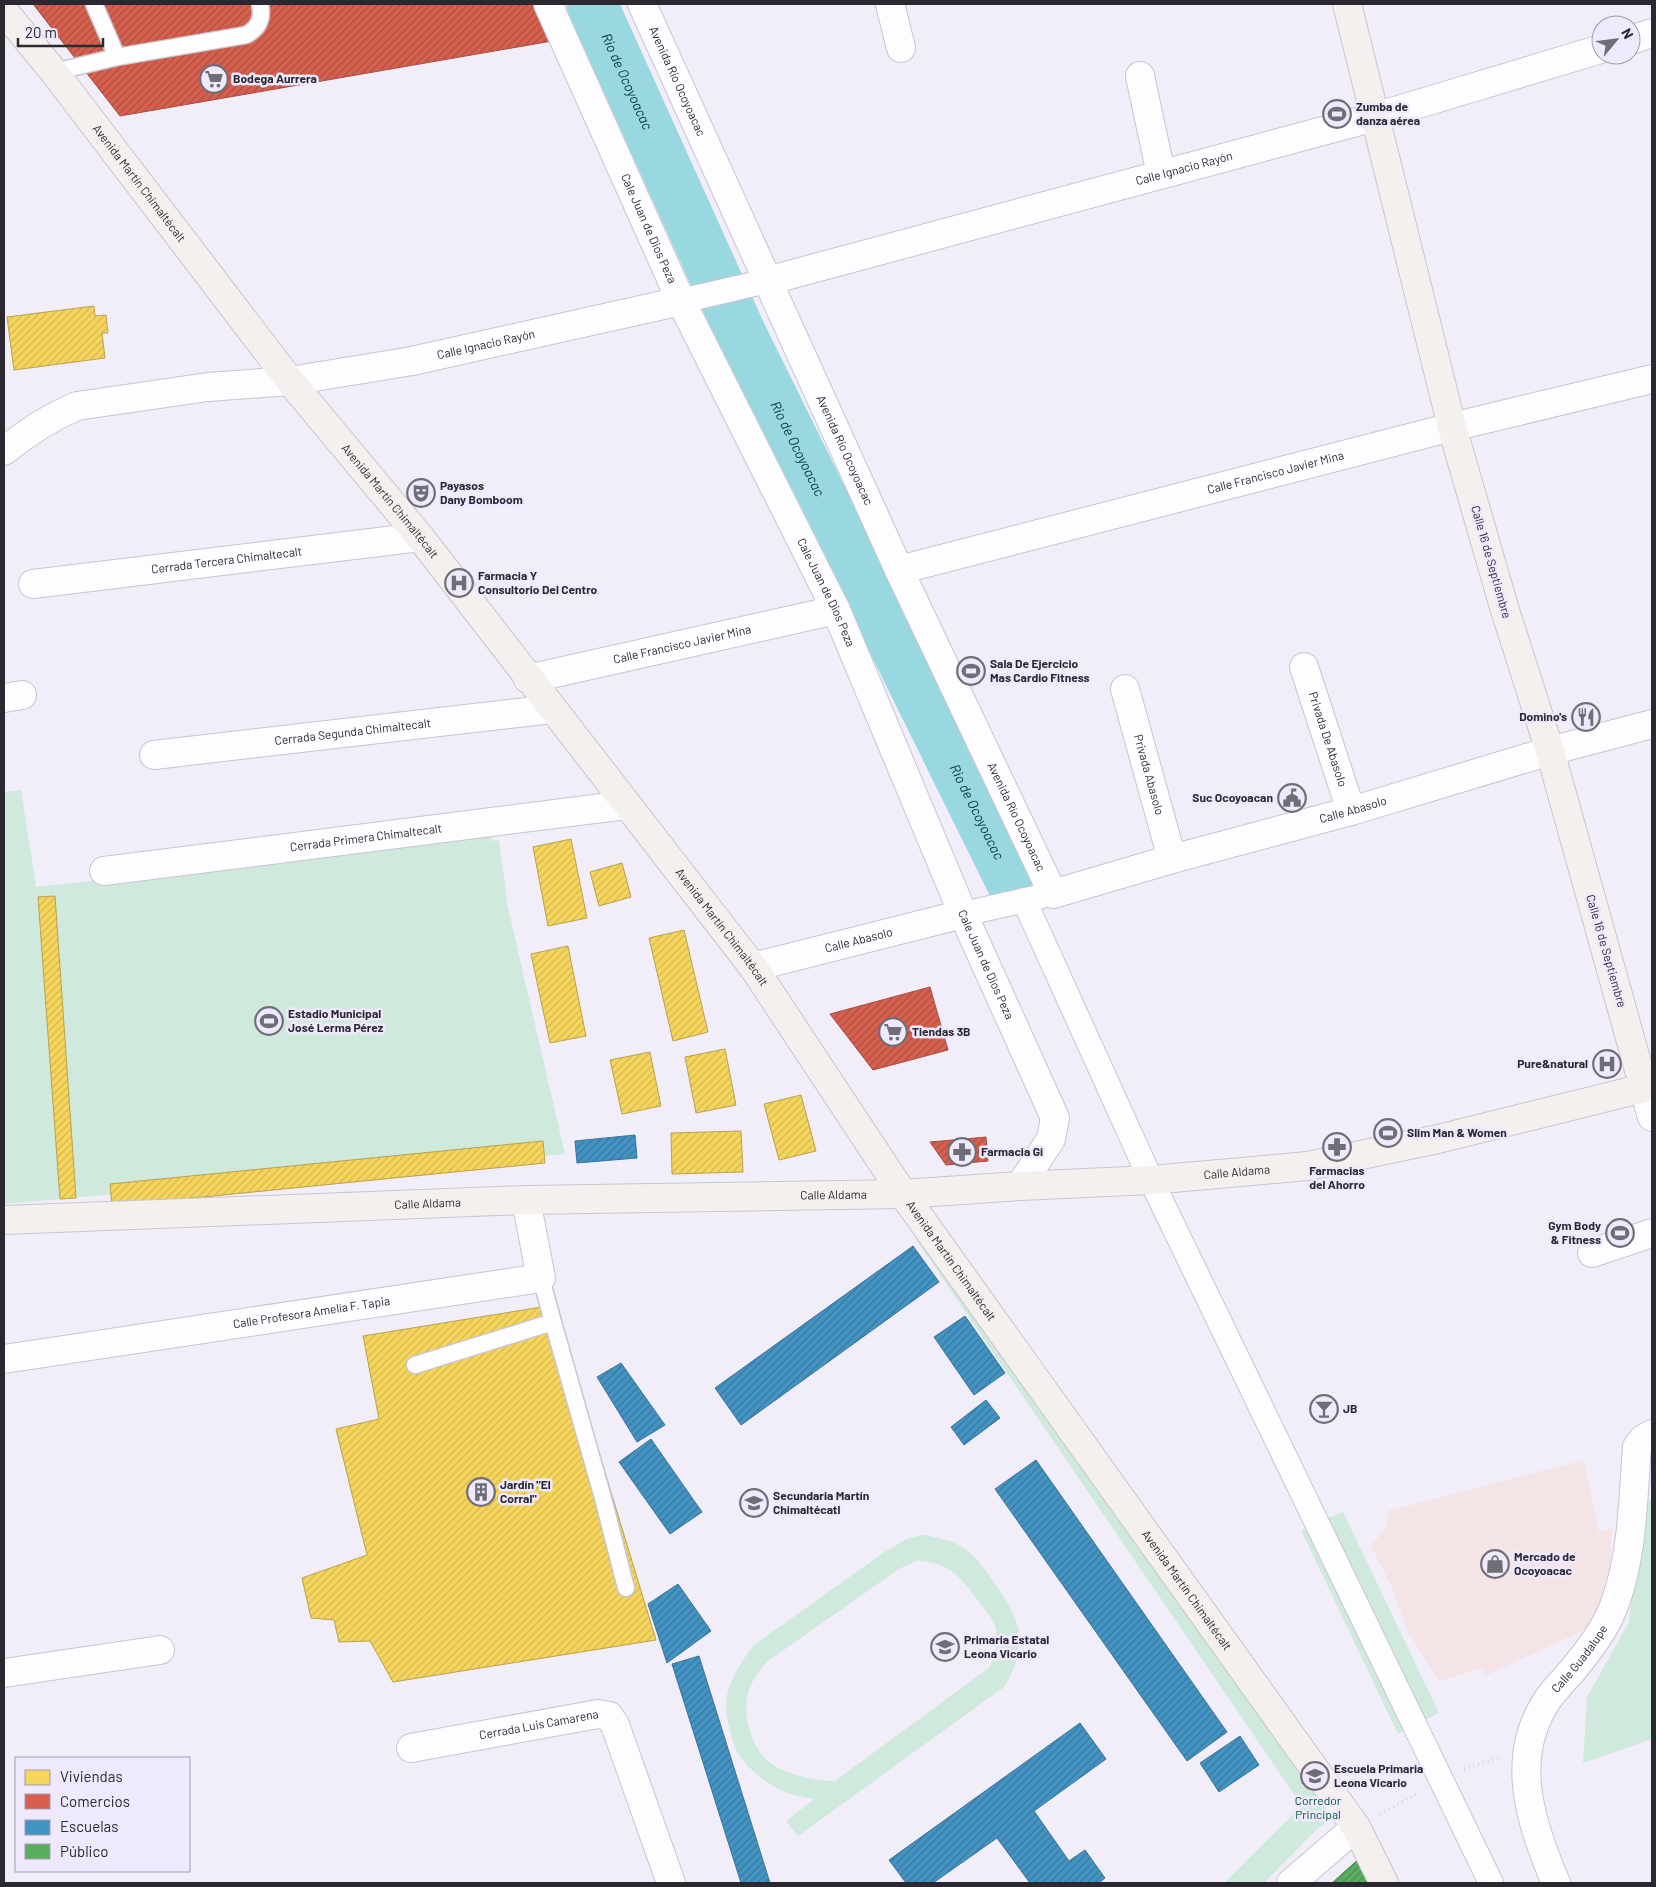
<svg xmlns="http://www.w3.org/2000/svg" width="1656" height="1887" font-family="Barlow,sans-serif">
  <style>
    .commercial { fill: #f4e4e6 }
    .park { fill: #cfe9dd; fill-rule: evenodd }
    .homes { fill: url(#homes-hatch); stroke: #b9a14f }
    .shops { fill: url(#shops-hatch); stroke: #a34f45 }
    .schools { fill: url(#schools-hatch); stroke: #3c7397 }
    .public { fill: url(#public-hatch); stroke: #4c8653 }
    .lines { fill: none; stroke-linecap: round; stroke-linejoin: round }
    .river { stroke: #99d8e0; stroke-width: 51 }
    .service-casing { stroke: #c7c5ce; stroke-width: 19 }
    .pedestrian-casing { stroke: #c7c5ce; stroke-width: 26 }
    .minor-casing { stroke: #c7c5ce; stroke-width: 30 }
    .secondary-casing { stroke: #c7c5ce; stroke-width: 30 }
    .path { stroke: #d8d6da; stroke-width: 3; stroke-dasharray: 1 4; stroke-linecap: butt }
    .service { stroke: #fdfcfe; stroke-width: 16 }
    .pedestrian { stroke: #fdfcfe; stroke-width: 24 }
    .minor { stroke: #fdfcfe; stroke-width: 28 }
    .secondary { stroke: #f4f0ee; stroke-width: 28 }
    .labels { text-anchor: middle; stroke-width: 5; stroke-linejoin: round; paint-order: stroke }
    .poi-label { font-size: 12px; font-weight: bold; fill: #2b2831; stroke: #efe9fe; text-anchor: start }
    .street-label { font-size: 12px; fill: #2b2831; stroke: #efe9fe }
    .park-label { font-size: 12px; fill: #025733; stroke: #efe9fe }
    .water-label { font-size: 14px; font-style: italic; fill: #063437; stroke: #efe9fe }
  </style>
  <defs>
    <pattern id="homes-hatch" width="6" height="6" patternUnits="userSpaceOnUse" patternTransform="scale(1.25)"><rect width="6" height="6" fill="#f6d55c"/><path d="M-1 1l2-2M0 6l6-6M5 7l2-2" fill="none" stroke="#d3b750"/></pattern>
    <pattern id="shops-hatch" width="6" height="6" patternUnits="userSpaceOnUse" patternTransform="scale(1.25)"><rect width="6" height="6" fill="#d6604d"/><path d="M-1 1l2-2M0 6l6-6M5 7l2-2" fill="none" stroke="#ae4f41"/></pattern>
    <pattern id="schools-hatch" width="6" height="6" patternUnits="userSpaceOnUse" patternTransform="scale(1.25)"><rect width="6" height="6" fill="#4393c3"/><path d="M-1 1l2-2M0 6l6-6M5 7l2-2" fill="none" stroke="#38789f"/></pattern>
    <pattern id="public-hatch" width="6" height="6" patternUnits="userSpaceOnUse" patternTransform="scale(1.25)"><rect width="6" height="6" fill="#5aae61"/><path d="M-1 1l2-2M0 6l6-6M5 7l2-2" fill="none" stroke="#4b8e51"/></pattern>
  </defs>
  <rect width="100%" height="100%" fill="#f1eef9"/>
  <!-- commercial -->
  <path class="commercial" d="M1584 1460 1599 1532 1612 1528 1608 1602 1595 1625 1485 1676 1483 1668 1439 1681 1408 1632 1389 1581 1371 1546 1387 1526 1388 1511Z"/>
  <!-- park -->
  <path class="park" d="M21 790 36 887 320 856 490 830 492 841 499 840 508 908 565 1154 4 1204V792Z
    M913 1235 991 1321 1339 1810 1315 1831 1264 1883H1224L1302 1806Z
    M1652 1498V1739L1583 1763 1587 1697 1629 1622 1641 1513Z
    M1343 1512 1439 1713 1398 1734 1301 1530Z
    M923 1535C967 1542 974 1553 998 1588 1023 1626 1029 1646 1004 1687L798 1836 786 1821 814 1799C800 1796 785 1794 773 1786 761 1779 747 1767 739 1755 731 1742 724 1710 727 1695 732 1676 742 1660 754 1645L883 1553 906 1539ZM916 1561C951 1562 960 1577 980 1603 985 1610 993 1618 995 1626 999 1640 995 1654 990 1667L835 1781C814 1781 779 1774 764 1757 746 1736 740 1703 754 1679 758 1672 763 1666 768 1661L899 1569Z"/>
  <!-- homes -->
  <path class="homes" d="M94 306 95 316 106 315 108 333H102L105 358 14 370 7 317Z
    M571 839 587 918 548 926 533 847Z
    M622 863 631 897 599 906 590 872Z
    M55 896 76 1198 60 1199 38 897Z
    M684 930 708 1032 673 1041 649 938Z
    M568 946 586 1036 550 1043 531 954Z
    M725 1049 736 1105 696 1113 685 1057Z
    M650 1052 661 1106 622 1114 610 1060Z
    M801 1095 816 1151 779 1160 764 1104Z
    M741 1131 743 1172 672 1174 671 1133Z
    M543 1141 545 1163 112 1206 110 1184Z
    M554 1305 656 1640 393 1682 370 1641 339 1642 334 1620 311 1618 302 1578 367 1555 336 1429 379 1419 363 1336Z"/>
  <!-- shops -->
  <path class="shops" d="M33 4H535L552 41 120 116Z
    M930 987 948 1050 873 1070 830 1014Z
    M986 1137 988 1161 946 1165 930 1142Z"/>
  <!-- schools -->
  <path class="schools" d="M635 1135 637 1158 577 1163 575 1141Z
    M913 1246 939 1282 741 1425 715 1388Z
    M965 1316 1005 1373 974 1395 934 1337Z
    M621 1363 665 1425 637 1442 597 1377Z
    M986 1400 1000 1418 964 1445 951 1427Z
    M651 1439 702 1512 670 1534 619 1462Z
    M1036 1460 1227 1732 1187 1761 995 1489Z
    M678 1584 711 1631 667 1663 648 1604Z
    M699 1656 770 1883H741L672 1664Z
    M1080 1723 1106 1759 1034 1811 1069 1861 1085 1850 1105 1878 1099 1883H1030L997 1838 933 1883H906L889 1860Z
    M1240 1736 1259 1765 1219 1792 1200 1763Z"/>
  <!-- public -->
  <path class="public" d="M1362 1856 1375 1883H1332Z"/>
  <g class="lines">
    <!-- river -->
    <path class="river" id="s1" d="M592 4 740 332 1014 887"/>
    <defs>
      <path id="service" d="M94 4 117 57
        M54 72 117 57 246 35C259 28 263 18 260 4
        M553 1322 603 1498 626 1588
        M415 1365 553 1322 541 1278"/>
      <path id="pedestrian" d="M681 301 767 281
        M1024 900 1151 1180 1491 1883
        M963 914 1039 897"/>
      <g id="minor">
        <path id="s2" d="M548 4 681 301 836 610 963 914 1055 1118 1051 1139 1020 1186"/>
        <path id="s3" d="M642 4 899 570 1053 894 1172 859 1351 811 1550 751 1652 724"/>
        <path d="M890 4 901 48"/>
        <path d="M1631 40 1652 33"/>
        <path d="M1140 76 1161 174"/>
        <path id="s4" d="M767 281 1375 117 1601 49"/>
        <path id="s5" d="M4 451C26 433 51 417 77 406L208 387 290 381 412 361 681 301"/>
        <path id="s6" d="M899 570 1452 427 1652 379"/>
        <path id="s7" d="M33 584 420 537"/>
        <path id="s8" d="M1304 667 1351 811"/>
        <path id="s9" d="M528 679 836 610"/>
        <path id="s10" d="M1125 689 1172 859"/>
        <path d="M4 698 22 695"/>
        <path id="s11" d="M154 755 552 709"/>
        <path id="s12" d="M104 871 626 805"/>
        <path id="s13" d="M753 967 963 914"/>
        <path d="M1652 1086 1644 1088 1652 1117"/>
        <path d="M1592 1253 1652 1233"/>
        <path id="s14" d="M4 1359 541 1278 526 1200"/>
        <path d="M4 1673 160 1650"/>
        <path id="s15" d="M411 1748 598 1714 609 1716 615 1725 671 1883"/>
        <path d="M1291 1883 1356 1827"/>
        <path id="s16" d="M1556 1883C1531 1824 1508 1758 1548 1699 1555 1689 1564 1680 1572 1671 1589 1650 1608 1626 1616 1600 1633 1552 1633 1497 1637 1447L1643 1439 1652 1434"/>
      </g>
      <g id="secondary">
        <path id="s17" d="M4 11 54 72 290 381 420 537 753 967 903 1194 1356 1827 1384 1883"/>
        <path id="s18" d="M4 1220 526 1200 903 1194 1020 1186 1151 1180 1308 1166 1438 1139 1644 1088 1550 751 1504 607 1452 427 1347 4"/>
      </g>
    </defs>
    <!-- service casing -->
    <use href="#service" class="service-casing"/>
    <!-- pedestrian casing -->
    <use href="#pedestrian" class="pedestrian-casing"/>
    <!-- minor casing -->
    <use href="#minor" class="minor-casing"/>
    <!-- secondary casing -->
    <use href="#secondary" class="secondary-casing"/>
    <!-- path -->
    <path class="path" d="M1464 1769 1500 1757
      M1380 1814 1418 1793"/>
    <!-- service -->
    <use href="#service" class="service"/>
    <!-- pedestrian -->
    <use href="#pedestrian" class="pedestrian"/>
    <!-- minor -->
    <use href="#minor" class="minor"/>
    <!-- secondary -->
    <use href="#secondary" class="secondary"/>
  </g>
  <!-- icons -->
  <defs>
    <symbol id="supermarket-ring" viewBox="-11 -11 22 22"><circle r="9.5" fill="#efe9fe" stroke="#706d77" stroke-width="1.5"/><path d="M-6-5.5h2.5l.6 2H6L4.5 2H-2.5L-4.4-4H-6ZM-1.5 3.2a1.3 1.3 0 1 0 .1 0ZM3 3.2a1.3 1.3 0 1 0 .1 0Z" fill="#706d77"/></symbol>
    <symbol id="stadium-ring" viewBox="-11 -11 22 22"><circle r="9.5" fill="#efe9fe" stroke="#706d77" stroke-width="1.5"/><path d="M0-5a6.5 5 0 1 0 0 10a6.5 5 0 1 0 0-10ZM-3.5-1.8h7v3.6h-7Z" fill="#706d77"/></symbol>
    <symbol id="theatre-ring" viewBox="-11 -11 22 22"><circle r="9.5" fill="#efe9fe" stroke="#706d77" stroke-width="1.5"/><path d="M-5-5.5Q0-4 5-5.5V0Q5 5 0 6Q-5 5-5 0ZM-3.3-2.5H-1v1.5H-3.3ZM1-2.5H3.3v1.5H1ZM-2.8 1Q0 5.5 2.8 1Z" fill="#706d77"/></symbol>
    <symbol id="hospital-ring" viewBox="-11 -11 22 22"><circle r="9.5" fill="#efe9fe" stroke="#706d77" stroke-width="1.5"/><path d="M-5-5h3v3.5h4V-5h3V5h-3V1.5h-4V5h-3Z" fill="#706d77"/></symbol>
    <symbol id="restaurant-ring" viewBox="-11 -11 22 22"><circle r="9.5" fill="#efe9fe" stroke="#706d77" stroke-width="1.5"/><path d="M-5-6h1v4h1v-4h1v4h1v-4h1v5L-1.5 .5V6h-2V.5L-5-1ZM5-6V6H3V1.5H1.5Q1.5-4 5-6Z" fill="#706d77"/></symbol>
    <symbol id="civic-ring" viewBox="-11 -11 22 22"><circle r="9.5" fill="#efe9fe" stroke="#706d77" stroke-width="1.5"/><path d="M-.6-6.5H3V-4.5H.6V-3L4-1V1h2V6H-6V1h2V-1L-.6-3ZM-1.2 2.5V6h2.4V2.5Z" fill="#706d77"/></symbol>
    <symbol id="pharmacy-ring" viewBox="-11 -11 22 22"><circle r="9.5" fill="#efe9fe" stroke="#706d77" stroke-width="1.5"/><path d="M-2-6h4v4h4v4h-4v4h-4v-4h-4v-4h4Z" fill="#706d77"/></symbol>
    <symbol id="bar-ring" viewBox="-11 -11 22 22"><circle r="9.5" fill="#efe9fe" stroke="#706d77" stroke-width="1.5"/><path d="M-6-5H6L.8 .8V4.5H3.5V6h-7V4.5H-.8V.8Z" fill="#706d77"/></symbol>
    <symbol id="building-ring" viewBox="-11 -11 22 22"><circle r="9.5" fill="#efe9fe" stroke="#706d77" stroke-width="1.5"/><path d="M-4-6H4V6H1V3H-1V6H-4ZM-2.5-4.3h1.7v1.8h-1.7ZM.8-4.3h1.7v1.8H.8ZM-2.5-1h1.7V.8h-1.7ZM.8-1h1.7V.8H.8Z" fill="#706d77"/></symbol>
    <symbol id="school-ring" viewBox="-11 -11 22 22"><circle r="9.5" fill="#efe9fe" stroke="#706d77" stroke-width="1.5"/><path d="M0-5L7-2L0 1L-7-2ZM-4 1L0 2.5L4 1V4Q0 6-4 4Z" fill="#706d77"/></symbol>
    <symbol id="shop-ring" viewBox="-11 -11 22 22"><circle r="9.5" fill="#efe9fe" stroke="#706d77" stroke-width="1.5"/><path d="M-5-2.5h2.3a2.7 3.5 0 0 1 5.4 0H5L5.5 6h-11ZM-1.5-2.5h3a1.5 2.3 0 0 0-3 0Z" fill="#706d77"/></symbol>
  </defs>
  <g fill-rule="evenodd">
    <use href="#supermarket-ring" x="198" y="63" width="32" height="32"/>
    <use href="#stadium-ring" x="1321" y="98" width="32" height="32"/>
    <use href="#theatre-ring" x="405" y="477" width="32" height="32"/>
    <use href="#hospital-ring" x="443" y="567" width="32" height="32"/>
    <use href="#stadium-ring" x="955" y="655" width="32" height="32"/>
    <use href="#restaurant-ring" x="1570" y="701" width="32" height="32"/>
    <use href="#civic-ring" x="1276" y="782" width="32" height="32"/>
    <use href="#stadium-ring" x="253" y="1005" width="32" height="32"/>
    <use href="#supermarket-ring" x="877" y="1016" width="32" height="32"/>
    <use href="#hospital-ring" x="1591" y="1048" width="32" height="32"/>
    <use href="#stadium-ring" x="1372" y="1117" width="32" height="32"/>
    <use href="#pharmacy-ring" x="1321" y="1131" width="32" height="32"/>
    <use href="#pharmacy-ring" x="946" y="1136" width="32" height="32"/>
    <use href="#stadium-ring" x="1604" y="1217" width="32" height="32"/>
    <use href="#bar-ring" x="1308" y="1393" width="32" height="32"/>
    <use href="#building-ring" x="465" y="1476" width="32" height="32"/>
    <use href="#school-ring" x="738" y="1487" width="32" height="32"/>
    <use href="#shop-ring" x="1479" y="1548" width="32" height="32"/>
    <use href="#school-ring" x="929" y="1631" width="32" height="32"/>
    <use href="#school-ring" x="1299" y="1760" width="32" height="32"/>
  </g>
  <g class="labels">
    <!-- poi labels -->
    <g class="poi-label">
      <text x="233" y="83">Bodega Aurrera</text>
      <text x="1356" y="111">Zumba de<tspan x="1356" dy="14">danza aérea</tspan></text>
      <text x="440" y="490">Payasos<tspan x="440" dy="14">Dany Bomboom</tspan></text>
      <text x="478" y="580">Farmacia Y<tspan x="478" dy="14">Consultorio Del Centro</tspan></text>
      <text x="990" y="668">Sala De Ejercicio<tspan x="990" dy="14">Mas Cardio Fitness</tspan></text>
      <text x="1567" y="721" text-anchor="end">Domino's</text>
      <text x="1273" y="802" text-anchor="end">Suc Ocoyoacan</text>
      <text x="288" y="1018">Estadio Municipal<tspan x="288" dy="14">José Lerma Pérez</tspan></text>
      <text x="912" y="1036">Tiendas 3B</text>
      <text x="1588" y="1068" text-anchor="end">Pure&amp;natural</text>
      <text x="1407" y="1137">Slim Man &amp; Women</text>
      <text x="981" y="1156">Farmacia Gi</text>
      <text x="1337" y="1175" text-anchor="middle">Farmacias<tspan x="1337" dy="14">del Ahorro</tspan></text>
      <text x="1601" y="1230" text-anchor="end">Gym Body<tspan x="1601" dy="14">&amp; Fitness</tspan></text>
      <text x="1343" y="1413">JB</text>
      <text x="500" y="1489">Jardín "El<tspan x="500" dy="14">Corral"</tspan></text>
      <text x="773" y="1500">Secundaria Martín<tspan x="773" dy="14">Chimaltécatl</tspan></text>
      <text x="1514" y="1561">Mercado de<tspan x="1514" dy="14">Ocoyoacac</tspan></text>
      <text x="964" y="1644">Primaria Estatal<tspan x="964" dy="14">Leona Vicario</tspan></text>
      <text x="1334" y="1773">Escuela Primaria<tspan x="1334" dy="14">Leona Vicario</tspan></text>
    </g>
    <!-- street labels -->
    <g class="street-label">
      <text dy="4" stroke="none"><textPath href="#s3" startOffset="85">Avenida Río Ocoyoacac</textPath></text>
      <text dy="4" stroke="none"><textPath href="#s4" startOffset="432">Calle Ignacio Rayón</textPath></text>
      <text dy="4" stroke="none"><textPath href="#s17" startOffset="219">Avenida Martín Chimaltécalt</textPath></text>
      <text dy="4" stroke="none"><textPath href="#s2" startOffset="246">Cale Juan de Dios Peza</textPath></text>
      <text dy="4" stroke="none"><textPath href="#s5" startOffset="500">Calle Ignacio Rayón</textPath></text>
      <text dy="4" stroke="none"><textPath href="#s3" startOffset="490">Avenida Río Ocoyoacac</textPath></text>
      <text dy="4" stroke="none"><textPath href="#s6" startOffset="389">Calle Francisco Javier Mina</textPath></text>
      <text dy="4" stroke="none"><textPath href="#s17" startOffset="624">Avenida Martín Chimaltécalt</textPath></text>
      <text dy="4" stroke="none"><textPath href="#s7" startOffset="195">Cerrada Tercera Chimaltecalt</textPath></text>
      <text transform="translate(1491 562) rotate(74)" y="4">Calle 16 de Septiembre</text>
      <text dy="4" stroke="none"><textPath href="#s2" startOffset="651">Cale Juan de Dios Peza</textPath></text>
      <text dy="4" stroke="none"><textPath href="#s9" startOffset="158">Calle Francisco Javier Mina</textPath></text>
      <text dy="4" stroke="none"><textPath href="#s11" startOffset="200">Cerrada Segunda Chimaltecalt</textPath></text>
      <text dy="4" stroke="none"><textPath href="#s8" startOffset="76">Privada De Abasolo</textPath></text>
      <text dy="4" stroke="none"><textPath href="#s10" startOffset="89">Privada Abasolo</textPath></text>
      <text dy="4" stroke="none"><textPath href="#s3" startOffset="1292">Calle Abasolo</textPath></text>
      <text dy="4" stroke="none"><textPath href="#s3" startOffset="895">Avenida Río Ocoyoacac</textPath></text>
      <text dy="4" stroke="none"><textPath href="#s12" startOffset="264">Cerrada Primera Chimaltecalt</textPath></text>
      <text dy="4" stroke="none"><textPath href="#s17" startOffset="1164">Avenida Martín Chimaltécalt</textPath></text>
      <text dy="4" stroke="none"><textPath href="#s13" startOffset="109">Calle Abasolo</textPath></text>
      <text transform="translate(1606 951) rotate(74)" y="4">Calle 16 de Septiembre</text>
      <text dy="4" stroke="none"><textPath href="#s2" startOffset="1056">Cale Juan de Dios Peza</textPath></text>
      <text dy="4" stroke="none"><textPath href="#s18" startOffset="1234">Calle Aldama</textPath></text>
      <text dy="4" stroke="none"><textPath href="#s18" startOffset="830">Calle Aldama</textPath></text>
      <text dy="4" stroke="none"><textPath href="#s18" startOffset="424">Calle Aldama</textPath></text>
      <text dy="4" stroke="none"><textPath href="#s17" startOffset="1569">Avenida Martín Chimaltécalt</textPath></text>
      <text dy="4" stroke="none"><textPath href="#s14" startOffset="311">Calle Profesora Amelía F. Tapia</textPath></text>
      <text dy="4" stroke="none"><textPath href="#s17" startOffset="1974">Avenida Martín Chimaltécalt</textPath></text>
      <text dy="4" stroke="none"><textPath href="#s16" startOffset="244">Calle Guadalupe</textPath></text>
      <text dy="4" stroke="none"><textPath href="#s15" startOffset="130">Cerrada Luis Camarena</textPath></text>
    </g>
    <!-- park labels -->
    <g class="park-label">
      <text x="1318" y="1805">Corredor<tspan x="1318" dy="14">Principal</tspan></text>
    </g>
    <!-- water labels -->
    <g class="water-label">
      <text dy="5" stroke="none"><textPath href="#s1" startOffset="85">Rio de Ocoyoacac</textPath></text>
      <text dy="5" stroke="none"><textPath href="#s1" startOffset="490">Rio de Ocoyoacac</textPath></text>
      <text dy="5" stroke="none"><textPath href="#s1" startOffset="895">Rio de Ocoyoacac</textPath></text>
    </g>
  </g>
  <!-- border -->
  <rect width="1656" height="1887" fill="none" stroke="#2b2831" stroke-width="10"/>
  <!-- legend -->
  <rect x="15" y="1757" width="175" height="115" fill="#efe9fe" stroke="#a19cac"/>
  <rect x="25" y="1770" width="25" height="15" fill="#f6d55c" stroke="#a19cac"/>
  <text x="60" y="1782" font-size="15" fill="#2b2831">Viviendas</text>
  <rect x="25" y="1794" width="25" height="15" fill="#d6604d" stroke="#a19cac"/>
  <text x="60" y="1807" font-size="15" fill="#2b2831">Comercios</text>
  <rect x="25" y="1820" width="25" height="15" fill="#4393c3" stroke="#a19cac"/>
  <text x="60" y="1832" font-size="15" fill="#2b2831">Escuelas</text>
  <rect x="25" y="1844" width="25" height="15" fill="#5aae61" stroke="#a19cac"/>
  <text x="60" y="1857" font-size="15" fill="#2b2831">Público</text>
  <!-- north arrow -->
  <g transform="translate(1616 40) rotate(61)"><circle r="24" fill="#efe9fe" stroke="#a19cac"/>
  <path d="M0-4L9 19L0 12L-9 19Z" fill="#706d77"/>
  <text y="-8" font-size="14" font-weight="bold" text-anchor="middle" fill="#2b2831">N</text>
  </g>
  <!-- scale -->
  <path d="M18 38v8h85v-8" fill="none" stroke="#2b2831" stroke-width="2.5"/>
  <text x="25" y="38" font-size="15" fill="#2b2831" stroke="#efe9fe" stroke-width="4" paint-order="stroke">20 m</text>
</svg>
